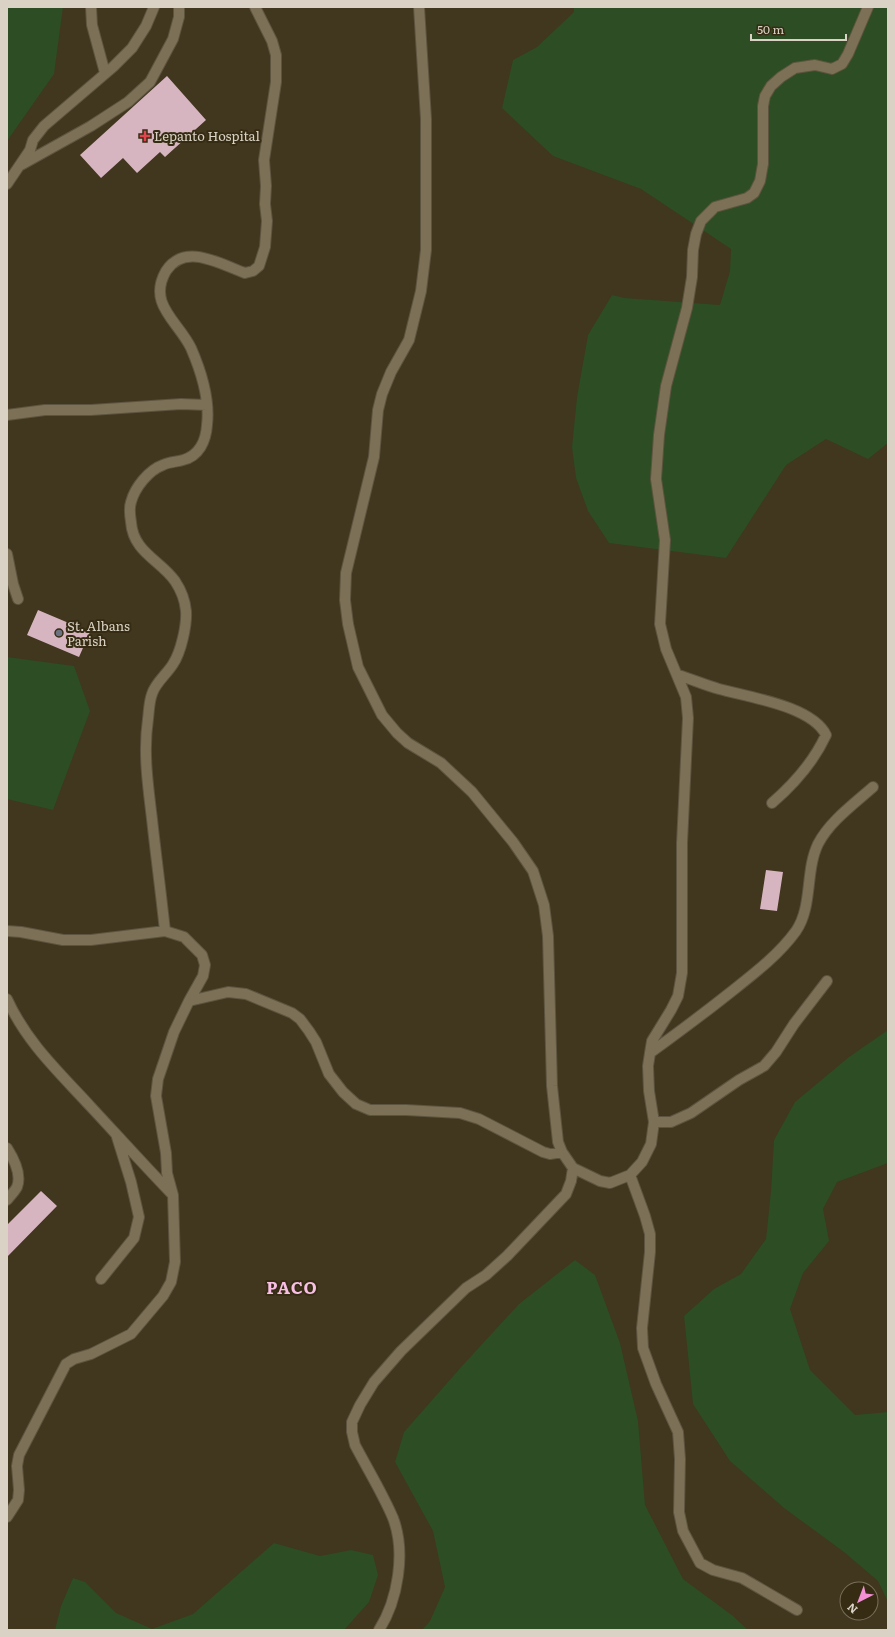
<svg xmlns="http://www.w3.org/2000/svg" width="895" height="1637" font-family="Literata,serif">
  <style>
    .green { fill: #2d4d24 }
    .building { fill: #d6b5c0 }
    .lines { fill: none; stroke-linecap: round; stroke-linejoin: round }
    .minor-casing { stroke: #5d543f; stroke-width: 12 }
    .minor { stroke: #7c7056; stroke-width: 10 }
    .health-dot { fill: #e0444e; stroke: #362c14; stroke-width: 1.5 }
    .worship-dot { fill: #6b7280; stroke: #362c14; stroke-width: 1.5 }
    .labels { text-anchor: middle; stroke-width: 4; stroke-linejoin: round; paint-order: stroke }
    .poi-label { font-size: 13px; fill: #dad3c5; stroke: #362c14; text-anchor: start }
    .district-label { font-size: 17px; font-weight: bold; letter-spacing: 1px; fill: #f7bfe3; stroke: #362c14 }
  </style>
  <rect width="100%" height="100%" fill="#41361e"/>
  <!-- green -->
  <path class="green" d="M7 7H63L54 74 7 141Z
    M574 7H888V443L868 459 826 439 786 465 726 558 609 543 588 511 576 478 572 447 577 397 588 335 612 295 625 298 720 305 730 271 731 249 641 189 553 156 502 108 513 60 537 47 574 12Z
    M7 657 74 666 90 711 53 810 7 799Z
    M888 1030V1163L837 1182 823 1209 829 1241 803 1273 790 1309 810 1370 855 1415 888 1412V1602L878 1581 844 1552 784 1508 730 1461 693 1404 684 1316 714 1289 741 1274 766 1239 771 1191 774 1140 795 1102 849 1057Z
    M575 1260 595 1275 620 1343 638 1421 645 1505 683 1579 733 1616 748 1630H422L430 1621 445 1587 433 1531 395 1462 404 1432 462 1366 519 1304Z
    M274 1543 320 1556 351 1550 373 1555 378 1575 369 1602 344 1630H55L61 1606 73 1578 85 1582 116 1613 152 1629 193 1614Z"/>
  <!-- building -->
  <path class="building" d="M167 76 206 120 165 157 160 152 137 173 123 158 101 178 80 155Z
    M38 610 90 632 79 657 27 635Z
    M766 870 783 872 777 911 760 909Z
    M41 1191 57 1206 7 1257V1225Z"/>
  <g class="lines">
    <defs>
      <path id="minor" d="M91 7 92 25 105 73
        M419 7 426 119V250L421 291 409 340 391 372 382 394 378 410 374 457 346 573 345 600 348 624 358 667 382 715 397 733 408 743 441 763 472 792 513 842 533 871 544 905 548 936 552 1086 558 1142 562 1152 573 1168 600 1181 610 1183 630 1175 642 1162 651 1144 654 1122 649 1091 648 1066 650 1053 652 1041 671 1010 678 996 682 973V843L688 718 686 697 666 649 660 624 665 540 656 479 659 435 666 386 687 308 692 277 693 250 696 234 701 221 715 207 747 198 754 193 760 181 763 164V106L765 96 771 86 781 77 795 68 815 65 832 69 842 64 848 54 868 7
        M21 165 91 126 128 102 150 82 173 39 179 17V7
        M7 184 30 150 33 140 44 126 113 67 132 48 146 26 154 7
        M7 415 45 410H91L181 404 207 405
        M7 554 13 584 18 599
        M678 675C691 679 705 685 719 689 748 697 812 706 826 735 814 761 794 784 772 803
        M7 931 21 932 63 940H91L165 931 184 937 202 955 205 965 203 976 189 1001 174 1032 158 1079 156 1096 166 1153 167 1173 173 1195 175 1262 171 1282 163 1296 131 1334 91 1354 74 1359 66 1364 19 1455 17 1466 19 1490 18 1500 7 1517
        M165 931C161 893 156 856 152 819 148 785 143 753 148 719 149 711 149 702 152 694 155 683 167 674 173 664 181 652 187 625 186 611 185 600 181 590 175 581 160 560 133 552 131 522 130 516 129 508 131 502 135 487 149 470 163 465 169 462 176 462 183 460 199 456 206 441 207 425 210 400 201 371 191 348 178 321 147 304 166 271 185 242 220 264 245 273L253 271 259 266 265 247 267 221 265 204 266 186 264 160 276 82V55L272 41 255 7
        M7 999C27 1043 59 1072 91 1107 118 1136 144 1165 172 1194
        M189 1001 228 992 246 994 292 1013 300 1019 309 1031 316 1042 329 1074 343 1092 356 1104 370 1110H406L460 1113 479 1119 543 1152 550 1154 562 1152
        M650 1053C676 1034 702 1015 727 995 751 976 778 956 796 931 813 906 805 871 818 844 830 821 854 804 873 787
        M654 1122H671L691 1113 739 1080 764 1066 776 1052 794 1024 827 981
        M7 1148C14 1159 22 1174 17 1187 15 1191 10 1196 7 1200
        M630 1175 645 1216 650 1234V1252L642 1328 643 1348 656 1384 678 1432 680 1459 679 1512 683 1531 700 1563 713 1570 742 1578 797 1610
        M101 1279 134 1238 139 1217 131 1182 117 1137
        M379 1630C398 1600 406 1552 393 1518 383 1494 367 1468 355 1445L352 1432V1422L360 1405 374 1382 401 1351 466 1288 486 1275 507 1256 566 1194 571 1181 573 1168"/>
    </defs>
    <!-- minor casing -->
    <use href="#minor" class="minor-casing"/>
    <!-- minor -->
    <use href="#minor" class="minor"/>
  </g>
  <!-- markers -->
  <path class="health-dot" d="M143 130h4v4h4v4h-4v4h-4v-4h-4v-4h4z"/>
  <circle class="worship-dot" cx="59" cy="633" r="4"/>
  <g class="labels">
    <!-- poi labels -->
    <g class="poi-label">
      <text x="154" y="141">Lepanto Hospital</text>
      <text x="67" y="631">St. Albans<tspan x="67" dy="15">Parish</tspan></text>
    </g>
    <!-- district labels -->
    <g class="district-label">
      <text x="292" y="1294">PACO</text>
    </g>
  </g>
  <!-- border -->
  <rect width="895" height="1637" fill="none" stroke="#dad3c5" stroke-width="16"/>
  <!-- north arrow -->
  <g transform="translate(859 1601) rotate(222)"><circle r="19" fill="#362c14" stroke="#786f5b"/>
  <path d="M0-3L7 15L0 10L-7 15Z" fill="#f491d4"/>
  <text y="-6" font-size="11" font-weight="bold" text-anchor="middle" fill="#dad3c5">N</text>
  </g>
  <!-- scale -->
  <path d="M751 34v6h95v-6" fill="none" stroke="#dad3c5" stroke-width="2"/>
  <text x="757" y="34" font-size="12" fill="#dad3c5" stroke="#362c14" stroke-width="3" paint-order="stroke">50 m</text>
</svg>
